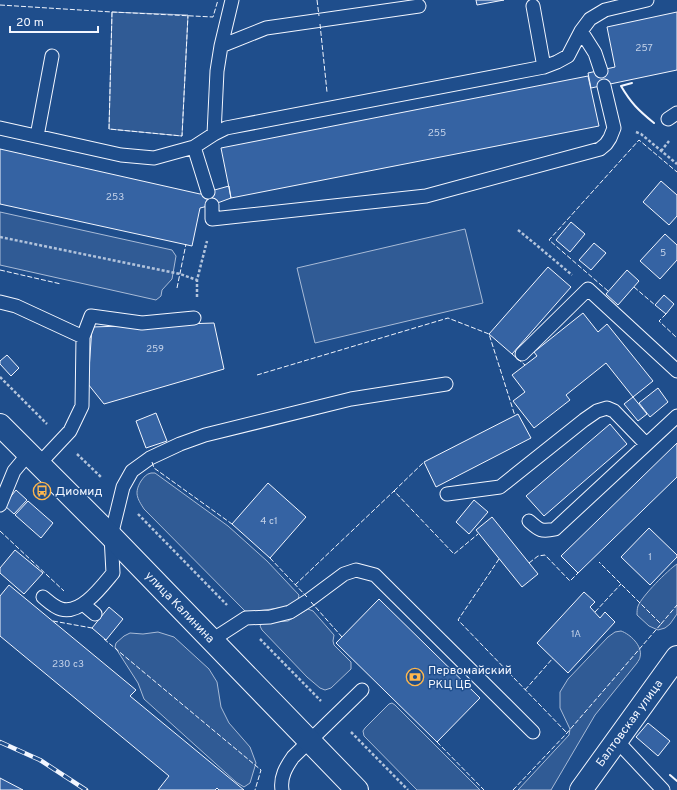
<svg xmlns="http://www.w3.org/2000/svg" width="677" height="790" font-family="Overpass,sans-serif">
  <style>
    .green { fill: #305b95; stroke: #a8bbd7 }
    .building { fill: #3563a3; stroke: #f2f6ff }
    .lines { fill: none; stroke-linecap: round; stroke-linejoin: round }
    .lane-casing { stroke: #f2f6ff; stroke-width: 15 }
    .street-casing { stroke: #f2f6ff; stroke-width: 24 }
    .secondary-casing { stroke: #f2f6ff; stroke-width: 24 }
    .path { stroke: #b3c4dc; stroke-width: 2.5; stroke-dasharray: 3 2; stroke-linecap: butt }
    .lane { stroke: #1f4e8c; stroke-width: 13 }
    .street { stroke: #1f4e8c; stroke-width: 22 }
    .secondary { stroke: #1f4e8c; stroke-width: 22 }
    .rail-casing { stroke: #f2f6ff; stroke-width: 4.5 }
    .rail { stroke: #1f4e8c; stroke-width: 3; stroke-dasharray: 9; stroke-linecap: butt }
    .fence { stroke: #f2f6ff; stroke-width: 1; stroke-dasharray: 5 2; stroke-linecap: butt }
    .wall { stroke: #f2f6ff; stroke-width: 2 }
    .labels { text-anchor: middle; stroke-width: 3; stroke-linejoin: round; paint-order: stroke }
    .number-label { font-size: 10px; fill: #c3d1e8 }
    .poi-label { font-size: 12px; fill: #f2f6ff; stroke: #1f4e8c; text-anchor: start }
    .street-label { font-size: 12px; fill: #f2f6ff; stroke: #1f4e8c }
  </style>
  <rect width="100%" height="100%" fill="#1f4e8c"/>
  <!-- green -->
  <path class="green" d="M112 12 188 15 182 136 109 129Z
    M0 212 172 250 176 256 172 279 162 290 161 296 156 300 0 265Z
    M465 229 483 303 315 343 297 268Z
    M151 473H155L228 526 267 561 299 595 298 600 286 607 250 612 245 611 144 509C137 498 134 493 141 481 144 477 146 474 151 473Z
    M677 564V614L670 624 665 628 658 630 649 626 637 615C637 612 637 609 638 606 642 596 668 570 677 564Z
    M308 609 313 611 334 635 333 641 334 645 351 662V669L331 688 325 690 320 688 307 677 262 630 260 626 262 623 288 621Z
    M621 631C630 634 643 646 640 657 640 659 638 661 637 663L595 715 551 790H518L569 735 570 729 560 708V692L568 679 608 637 615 632Z
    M158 632 174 637 209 669 217 682 221 707 229 723 250 747 256 763 250 783 244 787 236 782 144 699 138 683 115 647 116 643 124 636 130 633 143 634Z
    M392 703 395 705 480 790H417L364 736 363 731 365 728 389 704Z"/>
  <!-- building -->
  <path class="building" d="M476 0H504L477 5Z
    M677 12V70L591 88 588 73 615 67 607 27Z
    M588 76 599 126 231 198 221 148Z
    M0 149 200 194 229 186 231 198 212 205 200 208 192 246 0 204Z
    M661 181 677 195V216L669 225 643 202Z
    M571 222 585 234 570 252 556 240Z
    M665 234 677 245V260L660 279 640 261Z
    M594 243 606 253 591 270 579 260Z
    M548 267 571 287 512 354 489 334Z
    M627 270 639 281 618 305 606 294Z
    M664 295 674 304 666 314 655 305Z
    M583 313 598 332 607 324 653 381 633 397 606 363 566 395 570 400 534 428 513 401 525 392 512 375 537 356 534 352Z
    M214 323 224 369 104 404 88 384 92 327Z
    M7 355 19 368 11 376 0 364V361Z
    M658 388 668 402 650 417 639 403Z
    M633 397 647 414 638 421 624 404Z
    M156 413 167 441 146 448 136 421Z
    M518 414 531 438 436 487 424 462Z
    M610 424 627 444 544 516 526 496Z
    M677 443V477L578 573 561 556Z
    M268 483 306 517 270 558 232 524Z
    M16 490 27 500 14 514 4 505Z
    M474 500 488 512 469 534 456 522Z
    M28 501 53 523 41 538 15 515Z
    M492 517 538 574 522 587 476 530Z
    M649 528 677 555V557L650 585 621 557Z
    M15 550 43 573 24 594 0 573V568Z
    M9 585 136 690 130 696 244 790H219L217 788 215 790H158L169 776 0 636V596Z
    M584 592 595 602 590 607 600 618 605 612 615 622 568 673 537 643Z
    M379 599 480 698 437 742 336 643Z
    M109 607 123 619 106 640 92 628Z
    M648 723 670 741 658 756 636 737Z
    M0 778 23 790H0Z"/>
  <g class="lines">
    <defs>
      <path id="lane" d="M533 6 544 67
        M581 31 595 53 601 71
        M221 46 232 0
        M668 119 677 113
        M0 128 121 155 154 158 194 147 214 134 226 128 544 67 557 62 568 56 581 31 590 19 605 10 647 0
        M214 134 217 71 221 46 266 28 419 6
        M37 136 52 56
        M194 147 208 192
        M212 205V219L426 196 600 149 606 144 610 138 614 128 604 86
        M0 302 16 306 83 337
        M522 354 588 289 677 371
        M39 464 70 431 82 406 83 337 91 316 142 323 194 318
        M447 494 500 487 584 420 597 411 607 408 614 411 646 444
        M0 505 14 471 29 453
        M529 521C539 530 541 532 555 529L677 416
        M43 597C48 601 54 607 61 609 81 615 102 586 113 573L111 536 123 487 132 471 150 458 180 444 205 435 351 399 446 384
        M83 604 95 614
        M212 640 246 618 270 617 290 612 309 600 344 574 356 570 375 575 382 582 533 732
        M617 741 663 790
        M282 790C280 777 286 767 293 757L362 690"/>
      <path id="street" d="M581 790 677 657"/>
      <path id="secondary" d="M0 425 111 536 357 790"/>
    </defs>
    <!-- lane casing -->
    <use href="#lane" class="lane-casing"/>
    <!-- street casing -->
    <use href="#street" class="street-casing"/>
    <!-- secondary casing -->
    <use href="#secondary" class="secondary-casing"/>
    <!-- path -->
    <path class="path" d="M636 132 641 134 677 164
      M661 151 669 141
      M518 230 534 243 572 275
      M0 237 180 274 197 280
      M197 297V280L207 241
      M0 377 47 424
      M77 454 102 478
      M138 514 227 605
      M260 639 321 701
      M351 732 408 790"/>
    <!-- lane -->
    <use href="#lane" class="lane"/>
    <!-- street -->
    <use href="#street" class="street"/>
    <!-- secondary -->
    <use href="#secondary" class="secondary"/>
    <defs>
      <path id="rail" d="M0 742 40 760 86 790"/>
    </defs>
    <!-- rail casing -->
    <use href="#rail" class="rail-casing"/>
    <!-- rail -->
    <use href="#rail" class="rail"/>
    <!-- fence -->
    <path class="fence" d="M317 0 319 16
      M0 5 112 12 213 17 218 0
      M112 12 109 129 182 136 188 15
      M320 24 327 92
      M0 270 61 284
      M634 287 655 305
      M177 288 186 244
      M608 291 549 240 639 140 677 172
      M666 314 659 321 677 338
      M512 354 525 365
      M257 375 448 318 489 334 515 416
      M152 462 154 468 232 524
      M394 491 424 462
      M0 531 64 591
      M270 558 307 597
      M499 559 458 620 567 733
      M529 563 538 556 545 555 570 581 578 573
      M295 585 394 491 454 554 478 534
      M311 602 342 637
      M595 612 621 584
      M53 621 92 628 93 630
      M661 624 677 605
      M104 639 261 770 255 790
      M525 690 553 658
      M437 742 484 790
      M513 790 567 733 661 624 599 562"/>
    <!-- wall -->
    <path class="wall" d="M632 83 621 86C631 103 638 110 654 123
      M670 775 677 781"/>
  </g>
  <!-- icons -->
  <defs>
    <symbol id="bus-ring" viewBox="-11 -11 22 22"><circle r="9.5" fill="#1f4e8c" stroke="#ffb74d" stroke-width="1.5"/><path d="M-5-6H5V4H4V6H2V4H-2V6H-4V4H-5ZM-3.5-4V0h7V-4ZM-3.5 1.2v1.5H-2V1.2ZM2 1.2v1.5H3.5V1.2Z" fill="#ffb74d"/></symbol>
    <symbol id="bank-ring" viewBox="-11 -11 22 22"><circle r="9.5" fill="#1f4e8c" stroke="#ffb74d" stroke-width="1.5"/><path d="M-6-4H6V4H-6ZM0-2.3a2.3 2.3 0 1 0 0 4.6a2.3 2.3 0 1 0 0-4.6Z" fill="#ffb74d"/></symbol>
  </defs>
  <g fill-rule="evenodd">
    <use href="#bus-ring" x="32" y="481" width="20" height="20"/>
    <use href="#bank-ring" x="405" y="667" width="20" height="20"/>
  </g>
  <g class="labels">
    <!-- number labels -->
    <g class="number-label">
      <text x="644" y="51">257</text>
      <text x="437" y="136">255</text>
      <text x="115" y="200">253</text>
      <text x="663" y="256">5</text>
      <text x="155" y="352">259</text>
      <text x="269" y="524">4 с1</text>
      <text x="650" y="560">1</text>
      <text x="576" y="637">1А</text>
      <text x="68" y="667">230 с3</text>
    </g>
    <!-- poi labels -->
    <g class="poi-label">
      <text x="55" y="495">Диомид</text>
      <text x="428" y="674">Первомайский<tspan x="428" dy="14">РКЦ ЦБ</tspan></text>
    </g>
    <!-- street labels -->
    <g class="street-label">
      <text transform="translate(180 607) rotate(46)" y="4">улица Калинина</text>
      <text transform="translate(629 723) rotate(-54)" y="4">Балтовская улица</text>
    </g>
  </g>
  <!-- scale -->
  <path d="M10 26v6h88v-6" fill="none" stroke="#f2f6ff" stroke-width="2"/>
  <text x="16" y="26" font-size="12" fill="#f2f6ff" stroke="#1f4e8c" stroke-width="3" paint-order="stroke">20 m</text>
</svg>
